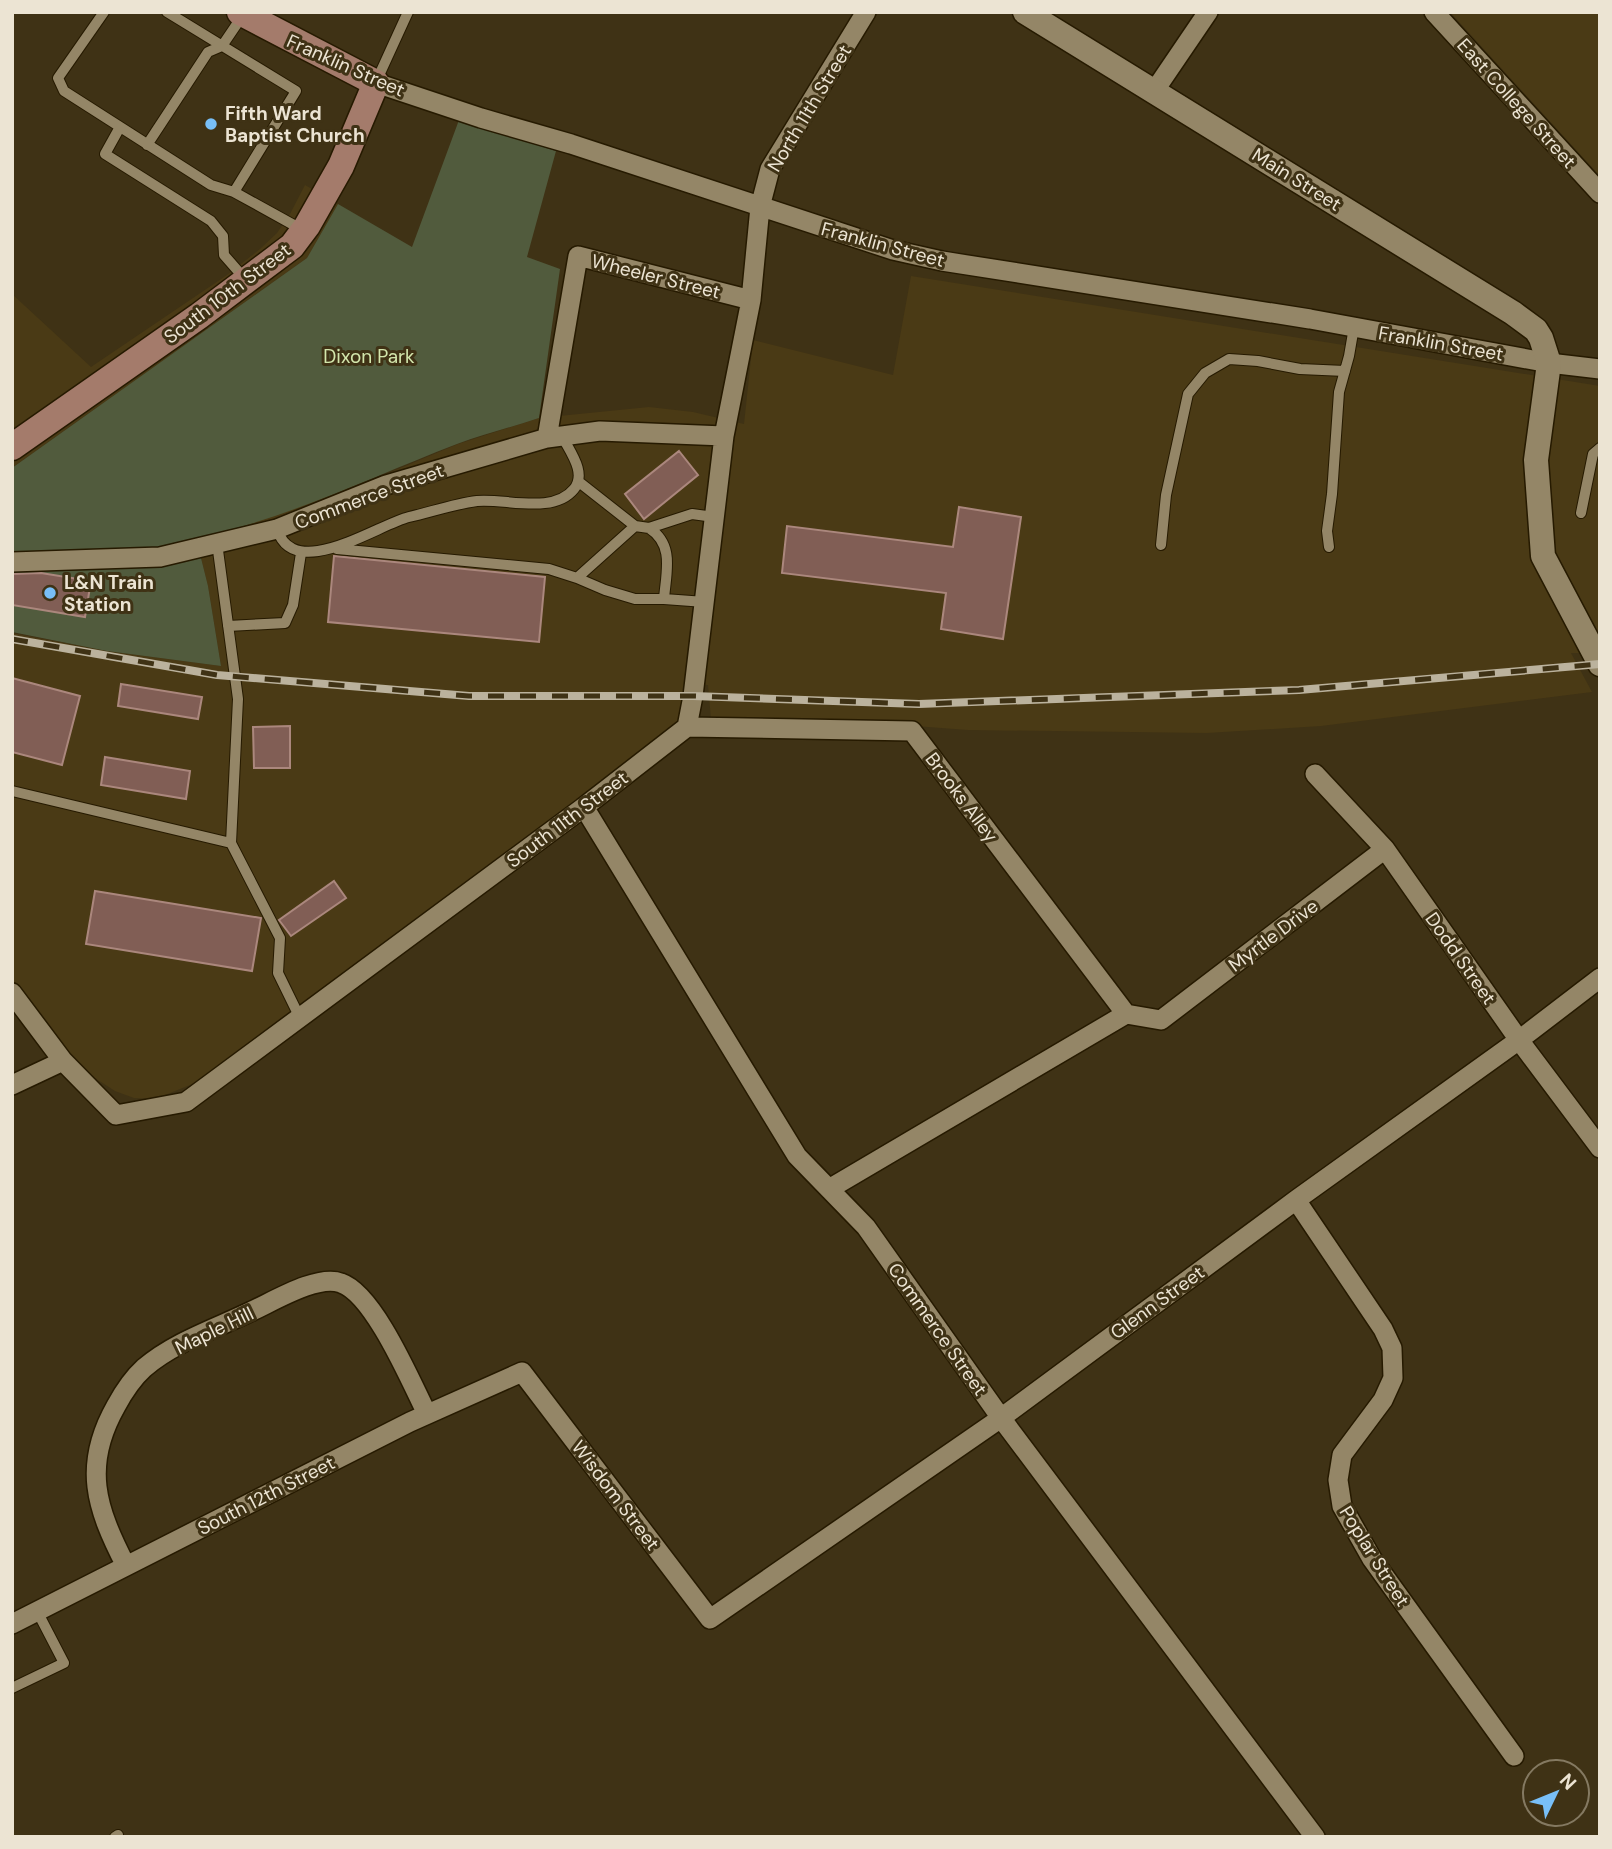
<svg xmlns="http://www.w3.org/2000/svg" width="1612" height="1849" font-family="'DM Sans',sans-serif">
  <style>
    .built { fill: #4a3a15 }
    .green { fill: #515b3d }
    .building { fill: #815e55; stroke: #ab877d; stroke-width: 2 }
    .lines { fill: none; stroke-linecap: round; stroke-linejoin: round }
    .service-casing { stroke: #261a00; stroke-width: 12 }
    .minor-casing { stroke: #261a00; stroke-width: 22 }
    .tertiary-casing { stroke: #261a00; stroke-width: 27 }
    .secondary-casing { stroke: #261a00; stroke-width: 29 }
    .service { stroke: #948667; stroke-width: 10 }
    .minor { stroke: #948667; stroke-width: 19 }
    .tertiary { stroke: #948667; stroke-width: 24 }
    .secondary { stroke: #a47b6b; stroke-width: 26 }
    .rail-casing { stroke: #bbb29d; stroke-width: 8 }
    .rail { stroke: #3f3215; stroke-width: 5; stroke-dasharray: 16; stroke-linecap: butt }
    .poi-dot { fill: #78bff7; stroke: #3f3215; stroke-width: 2.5 }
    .labels { text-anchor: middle; stroke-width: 6; stroke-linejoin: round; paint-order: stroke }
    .street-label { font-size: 19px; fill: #ece4d3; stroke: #3f3215 }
    .poi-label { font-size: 19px; font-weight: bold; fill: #ece4d3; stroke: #3f3215; text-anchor: start }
    .park-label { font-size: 19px; fill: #d3e6ac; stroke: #3f3215 }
  </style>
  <rect width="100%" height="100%" fill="#3f3215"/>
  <!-- built -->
  <path class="built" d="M1450 12H1600V176L1481 46Z
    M305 185 338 204 307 258 12 468V294L91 367 227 275 260 249 277 233 290 214Z
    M911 276 1600 386V653H1571L1592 692 1321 726 1207 733 968 730 875 723 711 719 708 685 687 684 679 721 668 736 200 1081 155 1099 134 1098 115 1091 87 1073 65 1053 12 981V633L107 651 221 666 208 586 196 538 215 534 379 477 458 444 539 418 649 407 693 412 744 424 753 340 893 375Z"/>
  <!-- green -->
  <path class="green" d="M459 120 556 151 527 257 560 269 539 418C512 427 484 434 457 444 371 477 287 519 196 538L208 586 221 666 107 651 12 632V468L307 258 338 204 412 247Z"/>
  <!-- building -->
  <path class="building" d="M679 451 698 475 644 519 625 494Z
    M959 507 1021 517 1003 639 941 629 946 593 782 573 787 526 953 547Z
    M334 556 545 577 539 642 328 622Z
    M41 573 91 581 85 617 12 605V574Z
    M12 678 80 696 62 765 12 752Z
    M121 684 202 697 198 719 118 706Z
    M290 726V768H254L253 727Z
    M105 757 190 771 186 799 101 785Z
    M334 881 346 898 291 936 279 920Z
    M95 891 261 918 252 971 86 944Z"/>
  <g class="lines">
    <defs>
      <path id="service" d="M104 12 58 78 64 91 211 185 234 192 296 91 167 12
        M376 82 408 12
        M120 127 105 154 211 221 223 236 224 255 245 279
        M147 145 208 52 222 46 243 15
        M234 192 301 229
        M579 482 635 526 649 528 692 514 714 517
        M1581 513 1593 454 1600 448
        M649 528C675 545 666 572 664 599L705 602
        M277 529C294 583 377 525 409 517 431 512 454 504 477 501 505 498 553 515 574 489 587 473 570 452 562 436
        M217 543 238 699 231 843
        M1161 545 1166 495 1188 394 1205 373 1229 359 1258 361 1300 369 1345 371
        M1329 547 1327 531 1332 494 1339 392 1349 356 1354 327
        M337 549 549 569 577 578 605 590 635 599H664
        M577 578 635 526
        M228 626 285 623 293 605 301 553
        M12 791 231 843 280 938 278 973 300 1018
        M12 1688 64 1663 37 1611
        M115 1837 118 1835"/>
      <path id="minor" d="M1434 12 1600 193
        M376 83 481 118 571 144 893 250 942 261 1310 319 1549 363 1600 369
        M1155 90 1208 12
        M547 438 578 256 751 300
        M12 562 160 557 277 529 386 485 547 438 600 431 724 436
        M687 727 912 731 1126 1014 1161 1020 1385 849
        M1315 774 1385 849 1519 1040 1600 1148
        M584 807 797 1156 866 1227 1001 1418 1315 1837
        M12 993 63 1061 116 1115 186 1102 584 807 687 727 693 696 724 436 751 300 760 207 770 169 866 12
        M12 1085 63 1061
        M829 1189 1126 1014
        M1296 1200 1383 1329 1392 1348 1393 1378 1383 1400 1342 1455 1338 1480 1342 1506 1372 1559 1514 1756
        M126 1566C96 1508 82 1466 116 1406 123 1393 133 1378 144 1368 174 1342 217 1328 252 1311 274 1301 318 1274 341 1283 374 1294 411 1382 427 1414
        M12 1624 410 1422 522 1372 710 1619 1001 1418 1296 1200 1519 1040 1600 978"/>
      <path id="tertiary" d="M1025 12 1513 313 1536 330 1541 338 1549 363 1536 460 1543 556 1600 664"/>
      <path id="secondary" d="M12 447 199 316 292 246 307 226 341 166 376 83 240 12"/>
    </defs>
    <!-- service casing -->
    <use href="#service" class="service-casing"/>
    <!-- minor casing -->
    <use href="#minor" class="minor-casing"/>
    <!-- tertiary casing -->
    <use href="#tertiary" class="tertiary-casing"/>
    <!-- secondary casing -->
    <use href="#secondary" class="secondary-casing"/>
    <!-- service -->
    <use href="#service" class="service"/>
    <!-- minor -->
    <use href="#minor" class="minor"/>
    <!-- tertiary -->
    <use href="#tertiary" class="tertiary"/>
    <!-- secondary -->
    <use href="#secondary" class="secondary"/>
    <defs>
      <path id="rail" d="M12 639 217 675 469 696H693L919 704 1299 690 1600 664"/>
    </defs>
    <!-- rail casing -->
    <use href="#rail" class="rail-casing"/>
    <!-- rail -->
    <use href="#rail" class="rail"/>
  </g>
  <!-- markers -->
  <g class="poi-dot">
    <circle cx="211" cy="124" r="7"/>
    <circle cx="50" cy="593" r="7"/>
  </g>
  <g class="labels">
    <!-- street labels -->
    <g class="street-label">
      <text transform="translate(346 65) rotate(24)" y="7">Franklin Street</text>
      <text transform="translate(1517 103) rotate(48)" y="7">East College Street</text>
      <text transform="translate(809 108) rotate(-59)" y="7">North 11th Street</text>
      <text transform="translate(1297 179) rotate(32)" y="7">Main Street</text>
      <text transform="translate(883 244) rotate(15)" y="7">Franklin Street</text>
      <text transform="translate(656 276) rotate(14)" y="7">Wheeler Street</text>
      <text transform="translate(227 293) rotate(-37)" y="7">South 10th Street</text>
      <text transform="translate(1441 343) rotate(10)" y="7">Franklin Street</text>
      <text transform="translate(369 496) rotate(-20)" y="7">Commerce Street</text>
      <text transform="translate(962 797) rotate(53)" y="7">Brooks Alley</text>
      <text transform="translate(567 819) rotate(-37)" y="7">South 11th Street</text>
      <text transform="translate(1273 935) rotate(-37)" y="7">Myrtle Drive</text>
      <text transform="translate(1461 958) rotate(55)" y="7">Dodd Street</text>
      <text transform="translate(1157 1302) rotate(-36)" y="7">Glenn Street</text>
      <text transform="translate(938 1329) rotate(55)" y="7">Commerce Street</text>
      <text transform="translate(214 1330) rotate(-26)" y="7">Maple Hill</text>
      <text transform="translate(266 1495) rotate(-27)" y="7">South 12th Street</text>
      <text transform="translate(616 1495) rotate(53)" y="7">Wisdom Street</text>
      <text transform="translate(1375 1556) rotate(58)" y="7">Poplar Street</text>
    </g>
    <!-- poi labels -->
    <g class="poi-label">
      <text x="225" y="120">Fifth Ward<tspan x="225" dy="22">Baptist Church</tspan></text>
      <text x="64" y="589">L&amp;N Train<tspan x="64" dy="22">Station</tspan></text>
    </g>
    <!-- park labels -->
    <g class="park-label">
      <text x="369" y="363">Dixon Park</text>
    </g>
  </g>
  <!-- border -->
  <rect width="1612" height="1849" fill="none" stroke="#ece4d3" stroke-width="28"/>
  <!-- north arrow -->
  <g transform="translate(1556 1793) rotate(47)"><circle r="33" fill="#3f3215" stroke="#847961" stroke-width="2"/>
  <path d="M0-5L12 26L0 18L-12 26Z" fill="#78bff7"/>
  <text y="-10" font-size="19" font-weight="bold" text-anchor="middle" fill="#ece4d3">N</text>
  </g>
</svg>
